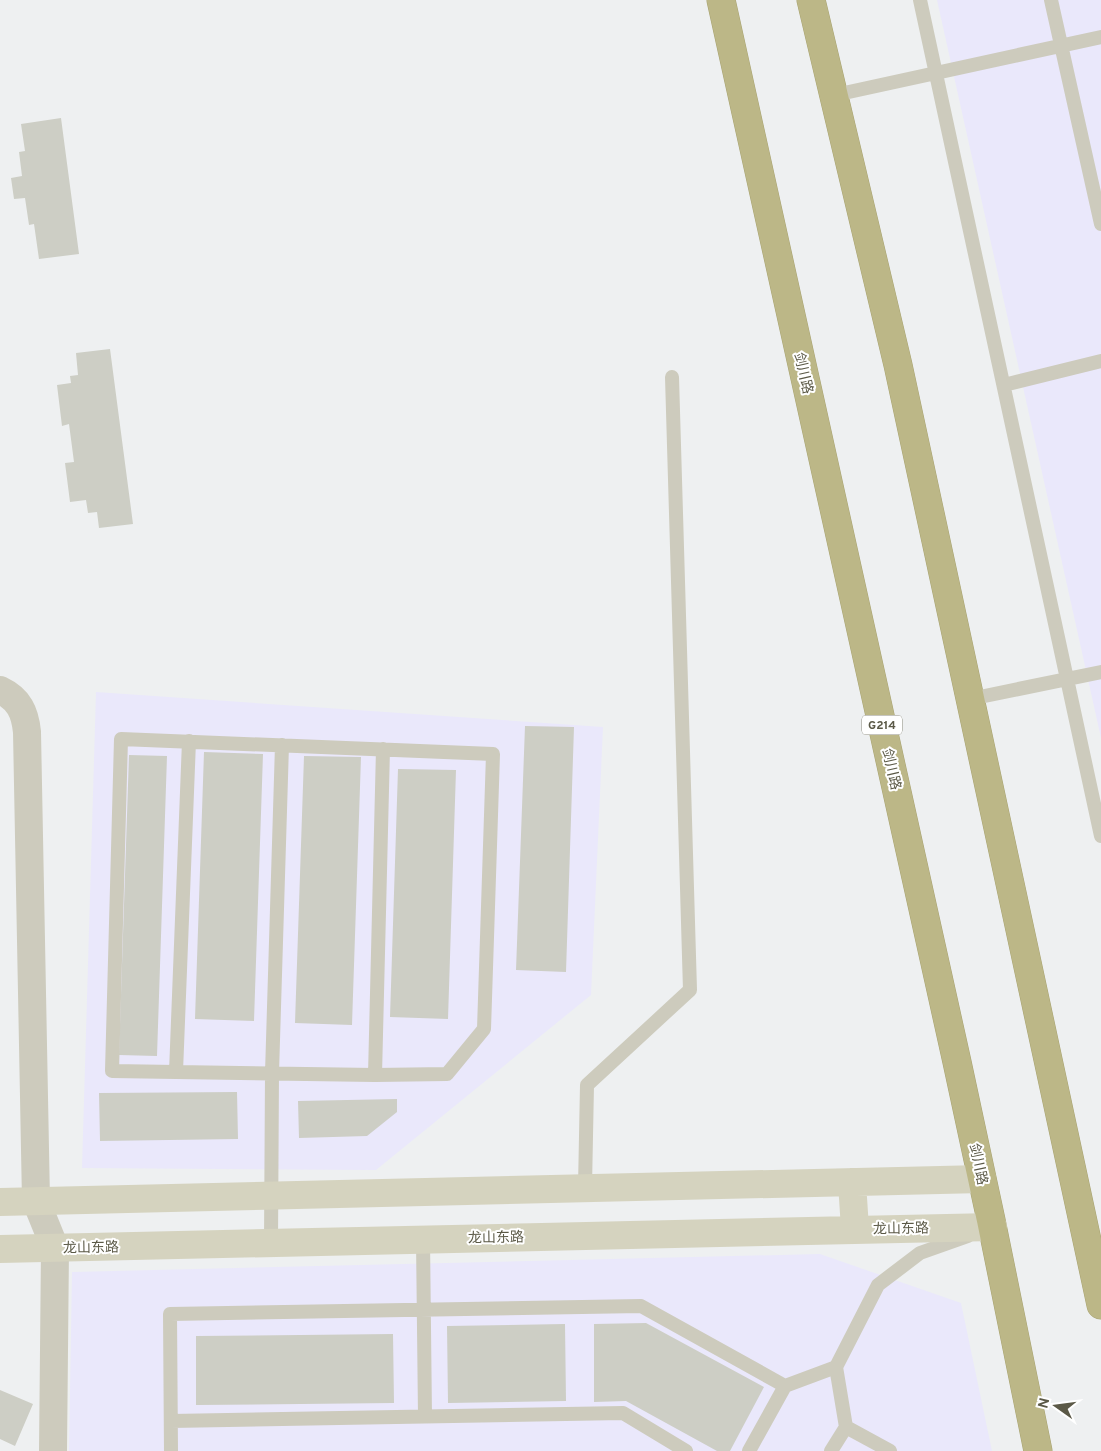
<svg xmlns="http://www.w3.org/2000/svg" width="1101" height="1451" font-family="Overpass,'Noto Sans SC',sans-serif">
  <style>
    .commercial { fill: #eae8fb }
    .building { fill: #cdcec5 }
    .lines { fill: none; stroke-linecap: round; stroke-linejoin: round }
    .highway-casing { stroke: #a8a372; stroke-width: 29 }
    .lane { stroke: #cdcbbd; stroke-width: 14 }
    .street { stroke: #cdcbbd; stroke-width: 28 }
    .secondary { stroke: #d5d3bf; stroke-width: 28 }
    .highway { stroke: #bcb787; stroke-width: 28 }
    .labels { text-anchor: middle; stroke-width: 4; stroke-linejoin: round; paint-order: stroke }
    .shield { fill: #fff; stroke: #8c8b7e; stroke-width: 1 }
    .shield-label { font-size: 12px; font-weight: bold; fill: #5b5947 }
    .street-label { font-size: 14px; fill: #5b5947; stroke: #fff }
  </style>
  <rect width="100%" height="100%" fill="#eef0f1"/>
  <!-- commercial -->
  <path class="commercial" d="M937 0H1101V738Z
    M96 692 603 727 591 995 376 1170 82 1168Z
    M820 1254 961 1303 992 1451H69L72 1272Z"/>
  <!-- building -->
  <path class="building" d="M61 118 79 254 39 259 34 224 29 225 25 198 14 199 11 178 22 176 19 152 25 151 21 124Z
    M110 349 133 524 99 528 97 512 88 513 86 500 70 502 65 463 74 462 69 424 62 426 57 385 71 383 70 376 78 375 76 353Z
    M525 726 574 727 566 972 516 970Z
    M204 752 263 754 254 1021 195 1019Z
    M129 755 167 756 157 1056 119 1055Z
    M304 756 361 757 352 1025 295 1023Z
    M398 769 456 770 448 1019 390 1017Z
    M237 1092 238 1139 100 1141 99 1093Z
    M397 1099V1112L367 1136 299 1138 298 1101Z
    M646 1323 764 1387 730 1451H717L626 1401 594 1402V1324Z
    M565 1324 566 1401 448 1403 447 1326Z
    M393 1334 394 1403 196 1405V1336Z
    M0 1390 33 1404 15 1446 0 1439Z"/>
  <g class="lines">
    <defs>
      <path id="highway" d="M721 0 957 1062 991 1220 1038 1451
        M811 0 898 365 1101 1305"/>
    </defs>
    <!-- highway casing -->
    <use href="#highway" class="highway-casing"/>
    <!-- lane -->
    <path class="lane" d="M920 0 1101 836
      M1051 0 1101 224
      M835 95 1101 37
      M1004 385 1101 361
      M970 699 1101 672
      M121 739 493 754 484 1029 447 1074 375 1075 112 1071Z
      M176 1072 189 741
      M375 1075 383 749
      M585 1187 587 1085 690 990 672 377
      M423 1239 425 1416
      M271 1242 272 1073 282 745
      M171 1421 623 1413 686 1451
      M846 1427 890 1451
      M171 1451 170 1314 641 1306 785 1386
      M749 1451 785 1386 836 1367
      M831 1451 846 1427 836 1367 878 1285 920 1253 968 1236"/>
    <!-- street -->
    <path class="street" d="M0 690C19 699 25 712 27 732L36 1201 55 1248 53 1451"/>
    <!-- secondary -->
    <path class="secondary" d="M852 1182 855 1229
      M0 1202 982 1179
      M0 1249 993 1227"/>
    <!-- highway -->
    <use href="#highway" class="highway"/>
  </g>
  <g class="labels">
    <!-- shield labels -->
    <rect class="shield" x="862" y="715.5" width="40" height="19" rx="4"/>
    <g class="shield-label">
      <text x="882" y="729">G214</text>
    </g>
    <!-- street labels -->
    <g class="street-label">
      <text transform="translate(804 373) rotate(77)" y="5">剑川路</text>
      <text transform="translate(892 769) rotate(77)" y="5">剑川路</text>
      <text transform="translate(979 1164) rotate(78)" y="5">剑川路</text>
      <text transform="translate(901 1228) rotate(-1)" y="5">龙山东路</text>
      <text transform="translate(496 1237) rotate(-1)" y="5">龙山东路</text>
      <text transform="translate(91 1247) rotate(-1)" y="5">龙山东路</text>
    </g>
  </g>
  <!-- north arrow -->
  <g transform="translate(1056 1406) rotate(284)" stroke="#ffffff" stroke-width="4" paint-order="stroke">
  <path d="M0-4L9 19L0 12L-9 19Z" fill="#5b5947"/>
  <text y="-8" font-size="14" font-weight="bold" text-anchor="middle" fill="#5b5947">N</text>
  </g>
</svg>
